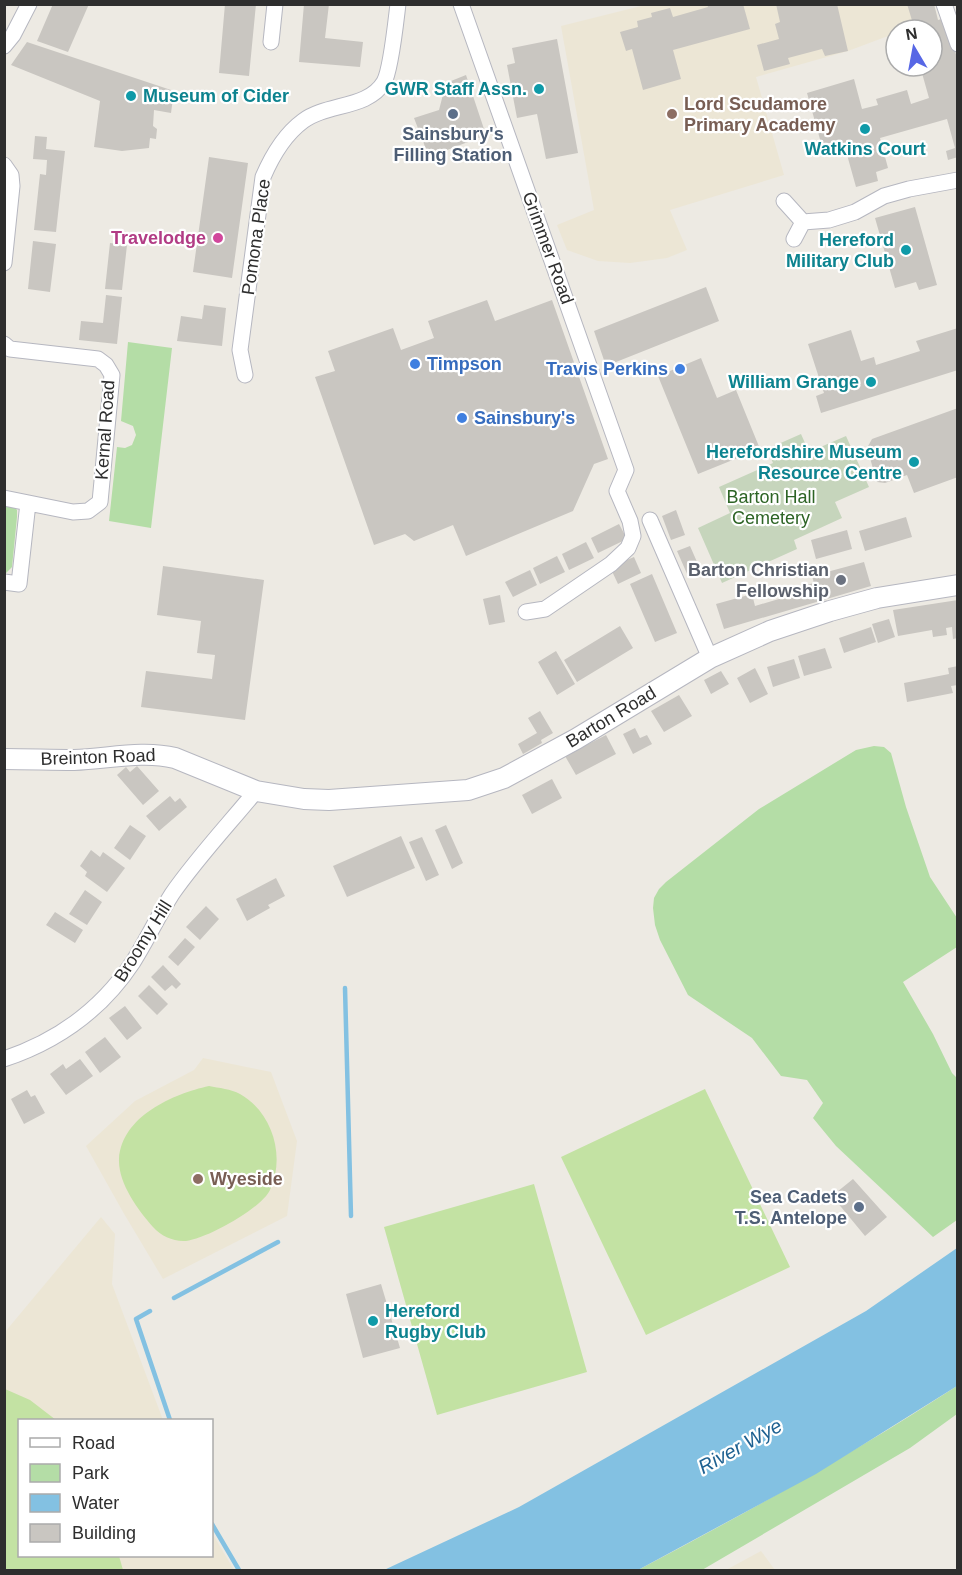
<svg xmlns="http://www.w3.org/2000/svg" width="962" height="1575" font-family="Helvetica,sans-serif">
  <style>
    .education { fill: #ece6d5 }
    .green { fill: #b4dda6 }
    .cemetery { fill: #c6d5bc }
    .pitch { fill: #c3e2a3 }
    .water { fill: #83c1e2 }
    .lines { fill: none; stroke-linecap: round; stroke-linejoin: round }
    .stream { stroke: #83c1e2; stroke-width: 4.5 }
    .building { fill: #c9c6c1 }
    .minor-casing { stroke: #b6b7c0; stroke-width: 17 }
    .tertiary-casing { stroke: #b6b7c0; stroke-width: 22 }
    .minor { stroke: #fff; stroke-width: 15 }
    .tertiary { stroke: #fff; stroke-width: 20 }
    .culture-dot { fill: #0f9aa8; stroke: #fff; stroke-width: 2 }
    .service-dot { fill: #5c6f8a; stroke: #fff; stroke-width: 2 }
    .education-dot { fill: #8d6e63; stroke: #fff; stroke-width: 2 }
    .hotel-dot { fill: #d1479c; stroke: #fff; stroke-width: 2 }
    .shop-dot { fill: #3f7fe0; stroke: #fff; stroke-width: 2 }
    .worship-dot { fill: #6b7280; stroke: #fff; stroke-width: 2 }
    .labels { text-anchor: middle; stroke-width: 4.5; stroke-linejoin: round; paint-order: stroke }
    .culture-label { font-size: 18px; font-weight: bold; fill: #0d838f; stroke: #fff; text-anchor: end }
    .education-label { font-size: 18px; font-weight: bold; fill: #785e54; stroke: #fff; text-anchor: start }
    .service-label { font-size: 18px; font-weight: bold; fill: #4e5e75; stroke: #fff }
    .street-label { font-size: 18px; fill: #2e2e2e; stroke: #fff }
    .hotel-label { font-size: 18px; font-weight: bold; fill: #b23c85; stroke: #fff; text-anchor: end }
    .shop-label { font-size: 18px; font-weight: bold; fill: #366cbe; stroke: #fff; text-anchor: start }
    .park-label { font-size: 18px; fill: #2d6425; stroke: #fff }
    .worship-label { font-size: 18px; font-weight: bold; fill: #5b616d; stroke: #fff; text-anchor: end }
    .water-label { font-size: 20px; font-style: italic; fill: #1e6191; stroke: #fff }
  </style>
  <rect width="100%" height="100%" fill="#edeae3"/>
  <!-- education -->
  <path class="education" d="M649 4 934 5 938 20 905 30H896V33L848 51 756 77 784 175 670 210 687 250 667 258 630 263 598 261 567 250 557 225 594 210 561 26Z
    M203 1058 271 1072 297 1141 287 1216 163 1279 123 1212 86 1146 135 1101 194 1070Z
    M101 1217 115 1234 112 1284 163 1420H20V1556H212V1533L234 1570H5V1332Z
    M761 1551 775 1570H726Z"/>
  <!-- green -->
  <path class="green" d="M128 342 172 348 151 528 109 521 117 447 125 448 132 445 136 435 133 426 121 421Z
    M5 502 11 503 17 510V517L12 567 5 574Z
    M874 746 884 747 891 753 906 807 930 877 957 918V947L903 982 933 1034 952 1073 957 1078V1220L933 1237 836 1146 813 1118 823 1103 807 1080 781 1076 752 1038 688 995 660 940 655 925 653 908 654 898 659 889 666 882 759 809 856 750Z
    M957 1386V1414L910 1448 702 1570H638C746 1513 854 1453 957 1386Z"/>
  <!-- cemetery -->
  <path class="cemetery" d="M801 434 809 452 846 436 869 487 835 502 842 518 794 540 797 549 722 583 698 528 730 513 719 487 773 463 767 449Z"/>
  <!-- pitch -->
  <path class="pitch" d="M209 1086C219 1088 231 1089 240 1094 272 1112 286 1156 270 1190 261 1209 206 1239 186 1241 174 1242 161 1236 153 1227 138 1210 118 1183 119 1159 122 1116 173 1094 209 1086Z
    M705 1089 790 1267 646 1335 561 1157Z
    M534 1184 587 1372 437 1415 384 1227Z
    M5 1389 30 1400 56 1420H20V1556H119L123 1570H5Z"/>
  <!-- water -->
  <path class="water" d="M957 1248V1386L816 1474 638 1570H384L519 1507 866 1311Z"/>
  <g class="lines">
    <!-- stream -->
    <path class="stream" d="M345 988 351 1216
      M174 1298 278 1242
      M150 1311 136 1319 170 1420
      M212 1524 239 1570"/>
  </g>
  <!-- building -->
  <path class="building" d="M53 4H89L68 52 37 41Z
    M225 4H256L249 76 219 73Z
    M304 4H329L325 38 363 42 360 67 299 62Z
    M707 4H743L750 29 673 50 681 79 643 90 632 49 626 51 620 32 638 27 637 21 652 17 651 13 670 8 673 17 708 7Z
    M776 4H837L848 51 825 56 822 49 788 58 790 64 764 71 757 45 779 39 775 24 780 22Z
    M907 4H934L938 20 945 18 958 61V157L948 160 946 151 955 148 947 119 880 138 888 168 876 172 878 181 856 187 844 144 823 150 807 93 854 79 862 109 878 105 876 99 907 90 911 104 929 98 920 66H932V30H906L914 27Z
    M557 39 578 153 546 159 537 114 517 118 507 65 515 63 512 48Z
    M27 42 174 91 171 113 154 110 153 126 157 129 156 139 150 138 149 148 122 151 94 147 100 101 11 65Z
    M466 75 486 135 429 157 414 118 439 110 446 83Z
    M35 136 47 137 46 149 65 151 56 232 34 230 40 174 46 175 47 160 33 159Z
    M209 157 248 163 232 278 193 272Z
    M915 207 937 285 919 290 916 282 895 288 875 218Z
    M33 241 56 244 50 292 28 289Z
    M110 243 127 245 122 290 105 289Z
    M706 287 719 321 606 366 594 331Z
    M106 295 122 297 117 344 79 340 81 321 103 323Z
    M487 300 495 321 552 300 608 459 594 464 573 511 466 556 453 525 414 541 405 534 374 545 315 377 335 371 328 351 393 328 401 350 434 338 428 321Z
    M204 305 226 308 222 346 177 341 181 316 202 319Z
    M958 328V370L821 413 816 396 824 393 808 344 851 330 861 361 874 357 876 365 920 351 916 341Z
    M701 358 717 398 736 390 760 449 698 474 658 376Z
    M958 408V477L914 493 907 475 885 483 877 482 867 448 872 439Z
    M676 510 685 535 671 540 662 516Z
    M906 517 912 537 865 551 859 531Z
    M619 524 627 539 598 553 591 538Z
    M847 530 852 549 816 559 811 540Z
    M586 542 594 558 569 570 562 554Z
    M690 546 701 571 688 576 677 551Z
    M557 556 565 572 540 584 533 568Z
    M634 557 641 573 618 584 610 567Z
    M864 562 871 586 724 629 716 604 752 594 755 606 789 596 787 590 814 583 812 576Z
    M163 566 264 580 245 720 141 707 146 671 212 679 215 655 197 653 201 621 157 615Z
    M530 570 537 585 513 597 505 582Z
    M652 574 677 633 655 642 630 584Z
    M500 595 505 622 489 625 483 599Z
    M958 600V638L953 639 952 627 946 628 947 635 933 637 932 630 898 636 893 610Z
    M889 619 895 637 878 643 872 624Z
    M620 626 633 648 577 682 564 660Z
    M871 627 876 642 844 653 839 638Z
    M825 648 832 668 804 676 798 656Z
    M556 651 575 684 557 695 538 662Z
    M794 659 800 678 773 687 767 667Z
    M958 666V685L951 686 953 693 907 702 904 683 949 674 948 668Z
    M755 668 768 694 750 703 737 678Z
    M721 671 729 684 711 694 704 680Z
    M679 695 692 716 664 732 651 711Z
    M540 711 553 733 541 740 542 743 523 754 518 744 537 733 528 718Z
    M635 728 640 738 647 735 652 744 633 754 623 734Z
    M606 735 616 754 576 775 565 756Z
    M137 766 159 791 143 805 117 775 126 767 130 772Z
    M552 779 562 798 532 814 522 795Z
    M170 796 175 802 180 798 187 807 159 831 146 816Z
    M130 825 146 836 130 860 114 848Z
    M446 825 463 863 452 869 435 830Z
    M401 836 415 868 347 897 333 866Z
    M422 837 439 875 426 881 409 842Z
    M91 850 100 857 103 852 125 868 107 892 85 876 87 872 80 866Z
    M276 878 285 896 268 905 270 908 247 921 236 899Z
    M85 890 102 902 87 925 69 914Z
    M206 906 219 919 200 940 186 927Z
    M55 912 83 930 75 943 46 925Z
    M185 938 195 947 178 966 168 957Z
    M163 965 181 984 176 989 172 985 165 991 151 977Z
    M149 985 168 1004 157 1015 138 996Z
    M125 1006 142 1028 127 1040 109 1018Z
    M105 1037 121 1057 100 1073 85 1052Z
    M80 1059 93 1076 66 1095 50 1074 63 1064 66 1069Z
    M27 1090 31 1097 35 1095 45 1113 24 1124 11 1099Z
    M853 1179 887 1217 865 1236 832 1196Z
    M381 1284 400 1348 363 1358 346 1294Z"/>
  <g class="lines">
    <defs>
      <path id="minor" d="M461 4 626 470 617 491 630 521 633 536 628 548 611 564 545 609 526 612
        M944 4 958 44
        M271 42 275 4
        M4 46 13 35 29 4
        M4 165 11 175 12 186 4 263
        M784 201 803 222 829 220 855 212 884 196 909 189 958 180
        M794 239 803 222
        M4 344 10 349 98 359 106 365 112 375 100 502 88 511 73 512 4 498
        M245 375 240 350 263 177C272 156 284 135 303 121 327 103 368 109 384 82 391 70 396 20 398 4
        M650 520 710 658
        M4 582 19 584 28 503
        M4 1059C58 1041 102 1009 133 962 147 940 158 916 172 894 197 858 228 825 256 791"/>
      <path id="tertiary" d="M4 759C28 759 51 760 74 760 108 759 142 750 175 758L256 791 304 799 329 800 468 790 504 778 576 739 710 658 770 631 830 611 877 598 958 585"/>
    </defs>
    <!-- minor casing -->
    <use href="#minor" class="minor-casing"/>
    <!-- tertiary casing -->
    <use href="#tertiary" class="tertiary-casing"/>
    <!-- minor -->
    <use href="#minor" class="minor"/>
    <!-- tertiary -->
    <use href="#tertiary" class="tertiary"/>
  </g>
  <!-- markers -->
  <g class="culture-dot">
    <circle cx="539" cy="89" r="6"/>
    <circle cx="131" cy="96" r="6"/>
    <circle cx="865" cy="129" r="6"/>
    <circle cx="906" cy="250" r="6"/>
    <circle cx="871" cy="382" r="6"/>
    <circle cx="914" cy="462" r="6"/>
    <circle cx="373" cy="1321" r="6"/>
  </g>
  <g class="service-dot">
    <circle cx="453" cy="114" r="6"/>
    <circle cx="859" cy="1207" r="6"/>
  </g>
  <g class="education-dot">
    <circle cx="672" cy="114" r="6"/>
    <circle cx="198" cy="1179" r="6"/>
  </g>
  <circle class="hotel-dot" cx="218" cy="238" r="6"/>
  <g class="shop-dot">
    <circle cx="415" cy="364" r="6"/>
    <circle cx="680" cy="369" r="6"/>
    <circle cx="462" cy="418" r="6"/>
  </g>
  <circle class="worship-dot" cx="841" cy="580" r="6"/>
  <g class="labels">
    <!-- culture labels -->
    <g class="culture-label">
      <text x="527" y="95">GWR Staff Assn.</text>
      <text x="143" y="102" text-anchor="start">Museum of Cider</text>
      <text x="865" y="155" text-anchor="middle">Watkins Court</text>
      <text x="894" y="246">Hereford<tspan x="894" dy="21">Military Club</tspan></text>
      <text x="859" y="388">William Grange</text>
      <text x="902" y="458">Herefordshire Museum<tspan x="902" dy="21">Resource Centre</tspan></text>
      <text x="385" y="1317" text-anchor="start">Hereford<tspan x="385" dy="21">Rugby Club</tspan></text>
    </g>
    <!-- education labels -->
    <g class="education-label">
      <text x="684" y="110">Lord Scudamore<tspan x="684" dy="21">Primary Academy</tspan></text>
      <text x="210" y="1185">Wyeside</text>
    </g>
    <!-- service labels -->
    <g class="service-label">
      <text x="453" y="140">Sainsbury's<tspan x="453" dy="21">Filling Station</tspan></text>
      <text x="847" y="1203" text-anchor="end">Sea Cadets<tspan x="847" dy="21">T.S. Antelope</tspan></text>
    </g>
    <!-- street labels -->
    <g class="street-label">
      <text transform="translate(256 237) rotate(-82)" y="6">Pomona Place</text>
      <text transform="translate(548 248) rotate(70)" y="6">Grimmer Road</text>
      <text transform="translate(105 430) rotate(-86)" y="6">Kernal Road</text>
      <text transform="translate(611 717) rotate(-31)" y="6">Barton Road</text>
      <text transform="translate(98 757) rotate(-2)" y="6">Breinton Road</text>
      <text transform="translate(143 941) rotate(-58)" y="6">Broomy Hill</text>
    </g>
    <!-- hotel labels -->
    <g class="hotel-label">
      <text x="206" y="244">Travelodge</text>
    </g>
    <!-- shop labels -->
    <g class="shop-label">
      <text x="427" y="370">Timpson</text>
      <text x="668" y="375" text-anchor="end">Travis Perkins</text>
      <text x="474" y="424">Sainsbury's</text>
    </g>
    <!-- park labels -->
    <g class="park-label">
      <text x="771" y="503">Barton Hall<tspan x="771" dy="21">Cemetery</tspan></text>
    </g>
    <!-- worship labels -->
    <g class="worship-label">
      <text x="829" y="576">Barton Christian<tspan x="829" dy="21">Fellowship</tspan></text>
    </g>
    <!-- water labels -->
    <g class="water-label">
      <text transform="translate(740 1446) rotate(-29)" y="7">River Wye</text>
    </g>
  </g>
  <!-- border -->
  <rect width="962" height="1575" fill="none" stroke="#2e2e2e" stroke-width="12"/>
  <!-- legend -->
  <rect x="18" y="1419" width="195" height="138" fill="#ffffff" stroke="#ababab" stroke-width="1.5"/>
  <rect x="30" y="1438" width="30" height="9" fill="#ffffff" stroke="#ababab" stroke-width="1.5"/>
  <text x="72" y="1449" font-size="18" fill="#2e2e2e">Road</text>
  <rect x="30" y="1464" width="30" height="18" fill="#b4dda6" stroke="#ababab" stroke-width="1.5"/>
  <text x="72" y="1479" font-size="18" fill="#2e2e2e">Park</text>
  <rect x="30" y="1494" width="30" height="18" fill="#83c1e2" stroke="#ababab" stroke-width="1.5"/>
  <text x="72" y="1509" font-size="18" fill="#2e2e2e">Water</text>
  <rect x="30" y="1524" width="30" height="18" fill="#c9c6c1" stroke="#ababab" stroke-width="1.5"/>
  <text x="72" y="1539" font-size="18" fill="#2e2e2e">Building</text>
  <!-- north arrow -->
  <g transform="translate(914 48) rotate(350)"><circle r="28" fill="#ffffff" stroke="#ababab" stroke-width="1.5"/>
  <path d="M0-4.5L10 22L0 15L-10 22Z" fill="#5767e5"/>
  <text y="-9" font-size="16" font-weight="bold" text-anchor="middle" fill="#2e2e2e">N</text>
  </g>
</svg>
